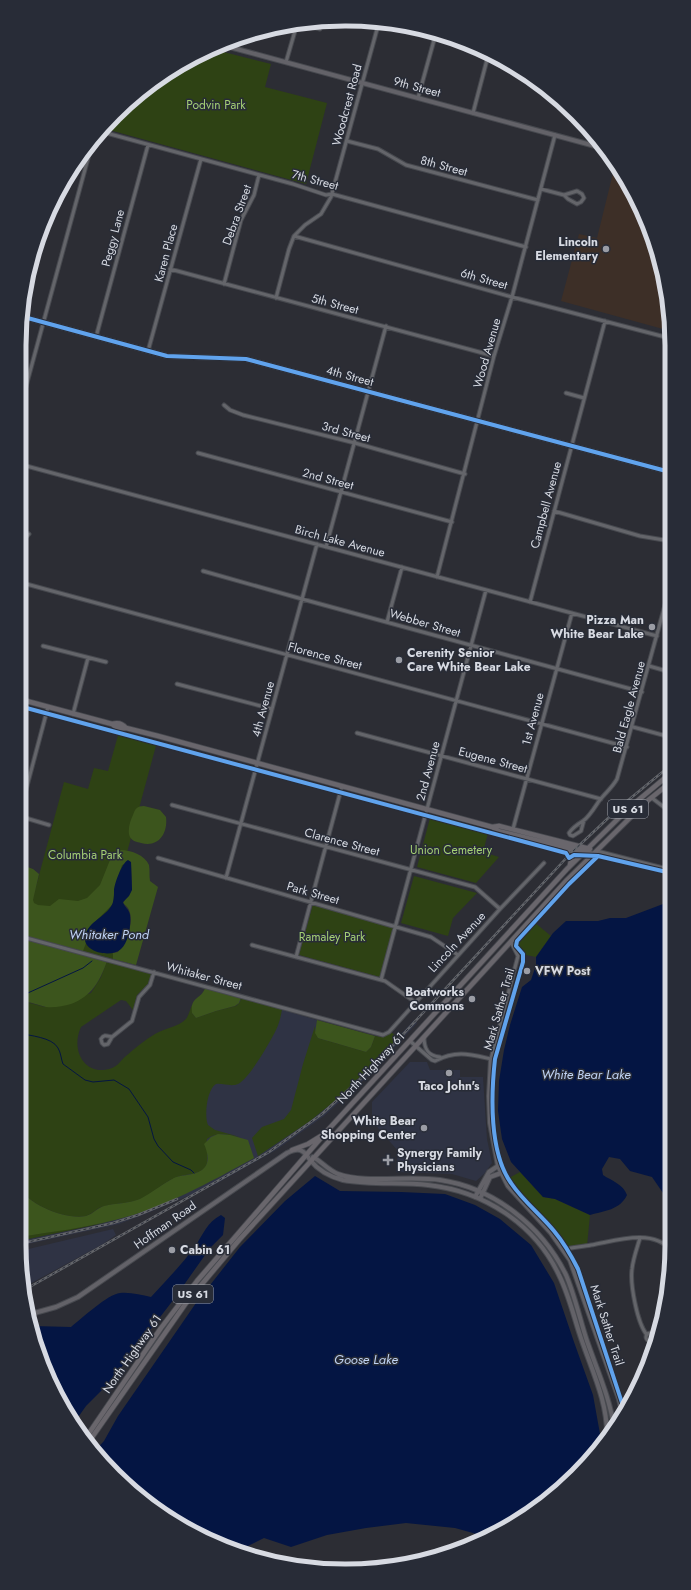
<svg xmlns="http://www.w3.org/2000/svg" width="691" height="1590" font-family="Jost,sans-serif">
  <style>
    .built { fill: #2f3344 }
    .education { fill: #3d2f27 }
    .green { fill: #2e4214 }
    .forest { fill: #3c551d }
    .water { fill: #041543 }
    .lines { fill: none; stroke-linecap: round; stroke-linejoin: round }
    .stream { stroke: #041543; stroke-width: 1 }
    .street-casing { stroke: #47494f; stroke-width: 5 }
    .secondary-casing { stroke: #47494f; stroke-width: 6 }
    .primary-casing { stroke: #47494f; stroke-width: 6 }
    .street { stroke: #64656a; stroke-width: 3 }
    .secondary { stroke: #636268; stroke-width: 4 }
    .primary { stroke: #69666c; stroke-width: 4.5 }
    .rail-casing { stroke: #63656a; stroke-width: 2.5 }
    .rail { stroke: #282c37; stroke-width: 1; stroke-dasharray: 3; stroke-linecap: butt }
    .cycleway-casing { stroke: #282c37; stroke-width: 6 }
    .cycleway { stroke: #60a3ed; stroke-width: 4 }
    .poi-dot { fill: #9b9da5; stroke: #282c37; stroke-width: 1.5 }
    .labels { text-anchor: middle; stroke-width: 3; stroke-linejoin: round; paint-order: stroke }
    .shield { fill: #282c37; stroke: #a2a6af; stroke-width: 1 }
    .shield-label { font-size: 11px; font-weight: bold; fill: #d7dae2 }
    .street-label { font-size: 12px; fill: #d7dae2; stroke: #282c37 }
    .park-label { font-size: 12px; fill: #a4cf74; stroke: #282c37 }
    .poi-label { font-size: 12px; font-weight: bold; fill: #d7dae2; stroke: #282c37; text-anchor: end }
    .water-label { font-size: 13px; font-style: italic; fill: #bed1f2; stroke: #282c37 }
    .rim { fill: none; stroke: #d7dae2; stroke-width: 5 }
  </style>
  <rect width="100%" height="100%" fill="#2c2d34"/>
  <!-- built -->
  <path class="built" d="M241 997 333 1025 305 1124 374 1063 414 1020 417 1023 367 1077 324 1116 276 1150 214 1185 150 1212 119 1224 19 1246V1241L96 1225 176 1127Z
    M410 1062H427L430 1070H460V1077H483L487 1139 492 1163 484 1174 476 1181 452 1174 396 1172 398 1151 372 1121V1102Z
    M113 1229 116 1235 103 1244 26 1286 20 1251Z"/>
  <!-- education -->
  <path class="education" d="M615 165 647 220 669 303 663 329 561 301 579 234 597 238Z"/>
  <!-- green -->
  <path class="green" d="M212 49 271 64 265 87 327 103 306 184 102 128 147 86 201 53Z
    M119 732 157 742 100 952 113 953V959L23 935 64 782 88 789 94 768 108 771Z
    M430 818 488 833 483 852 499 857 476 883 417 867Z
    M414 876 477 893 453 918 448 936 401 923Z
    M313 904 394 926 380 977 299 955Z
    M534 922 551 936 536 957 521 954 515 945V941Z
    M107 961 150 973 151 975 148 984 137 995 133 1010 126 1001 121 1000 81 1027C70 1050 85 1078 112 1068 118 1066 121 1060 126 1056 135 1048 145 1040 155 1034 165 1028 178 1027 186 1019 189 1015 190 1009 192 1005V1013L196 1018 216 1011 236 1006 240 1002 241 997 282 1009C281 1016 279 1024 276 1030 270 1042 249 1079 238 1084 231 1087 223 1083 216 1084 207 1089 204 1116 208 1125L215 1130 240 1137C229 1135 217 1131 207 1139 206 1147 209 1160 206 1166 200 1176 184 1173 175 1178 163 1183 153 1193 141 1199 129 1204 117 1203 105 1206 97 1207 93 1214 86 1216 65 1220 29 1205 19 1187V1003L26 1002 45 1007 91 993 101 977Z
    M315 1026V1030L318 1038 366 1052 371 1047 375 1036 383 1037 391 1032 398 1038 342 1095 310 1121 258 1156 252 1138 262 1127 284 1119 291 1110 303 1064Z
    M520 1172 543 1197 555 1199 590 1215 587 1246 563 1250 505 1180Z
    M109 1222 19 1241V1237Z"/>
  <!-- forest -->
  <path class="forest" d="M144 806 160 810 166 817C168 833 159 848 141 843 137 842 132 841 130 837 127 831 130 821 133 815 135 809 137 806 144 806Z
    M121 850C130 850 145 855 149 865 150 870 149 876 150 881L158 887 136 965 113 959V953L118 952C125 940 135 925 129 910 128 907 125 905 123 903L132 889 131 862 122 865 115 887 113 904 89 928 85 937 86 943 83 951 19 934 25 905 24 901 19 897V864L33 869 39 874 33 900 34 903 38 905 50 906 59 899 78 901 87 898 100 885 112 855Z
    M19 937 107 961C100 981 92 996 71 1004 63 1006 55 1008 46 1007 37 1005 28 1000 19 1003V992C28 985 30 978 19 972Z
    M205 988 241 997 239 1003 235 1006 216 1011 196 1018 192 1013C190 996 201 1000 205 988Z
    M317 1020 375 1036 371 1047 366 1052 318 1038 315 1033Z
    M218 1134 230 1135 248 1140 254 1158C210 1182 164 1208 115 1220 84 1228 51 1232 19 1237V1187C29 1205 65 1220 86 1216 93 1214 97 1208 104 1206 116 1203 128 1204 140 1199 152 1193 162 1184 174 1178 183 1174 198 1176 205 1167 210 1160 207 1151 204 1144L211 1137Z"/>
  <!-- water -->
  <path class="water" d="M128 860 131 862 132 890 129 896 123 902C124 907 129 909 130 915 131 925 129 942 121 949 112 958 83 953 85 937 87 921 109 916 113 902 114 898 114 894 114 890 115 882 122 863 128 860Z
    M671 901 672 1187 670 1186 663 1193 652 1177 630 1171 620 1159 609 1157 602 1169 603 1175C612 1181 623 1184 627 1195 620 1210 604 1211 590 1215L555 1199 543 1197 511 1162 502 1139 498 1111 499 1081 504 1050 510 1025 522 987 531 980 536 965V957L553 933 566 921H598L610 918H626Z
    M315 1176 340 1191 401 1192 445 1194 475 1205 500 1219 531 1245 554 1283 574 1342 593 1395 602 1445 591 1460 509 1527 490 1536 480 1535 455 1528 406 1523 366 1528 327 1535 291 1547 264 1538 246 1547 244 1551 182 1527 100 1460 94 1452 104 1441 118 1416 196 1303 240 1247 285 1201Z
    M221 1215 225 1218 223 1235 210 1248 174 1299 110 1382 86 1406 74 1423 63 1408 36 1350 33 1326 71 1327C81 1319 108 1294 120 1293 131 1292 141 1295 151 1297 166 1281 181 1265 194 1248 203 1235 207 1222 221 1215Z"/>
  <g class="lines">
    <!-- stream -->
    <path class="stream" d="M19 997 83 968 92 961
      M19 1033C30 1036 52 1037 58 1048 61 1053 61 1059 63 1064L85 1080 93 1082 114 1080 129 1089 148 1117 154 1139 158 1146 173 1162 191 1170 194 1173"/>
    <defs>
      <path id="street" d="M298 24 320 29
        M286 62 297 24
        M418 98 436 33
        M473 113 488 56
        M99 131 293 184 326 195 332 194 526 247
        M347 141 378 149 406 165 538 200
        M541 189 564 195 568 199 577 204 581 202 584 198 582 194 577 191 564 195
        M294 236 512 297 669 338
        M170 269 494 356
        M224 284 241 220 254 195 259 175
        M276 298 289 249 294 236 305 225 321 214 331 197 379 22
        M96 337 148 145
        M148 351 201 159
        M566 393 584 398
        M224 405 230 410 243 415 355 443 465 474
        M19 412 93 140
        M198 453 452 522
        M19 464 657 636
        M554 511 640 536 670 541
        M19 547 21 542 29 534
        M326 547 386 326
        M203 571 302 599 642 692
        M437 577 494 356 512 297 555 135
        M19 582 627 747
        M530 602 605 321
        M387 622 402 567
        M43 646 106 662
        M649 666 670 672
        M177 684 272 709
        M73 714 88 658
        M633 727 670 737
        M357 733 601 799
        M652 798 665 808
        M172 805 475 887 500 909
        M19 816 48 707
        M19 816 49 825
        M584 820 581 831 573 836 570 835 569 833C573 827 578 824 583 821 589 817 595 807 599 801 605 793 612 788 617 779L670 587
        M513 829 572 613
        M597 851 671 870
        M158 858 431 937 458 955
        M226 878 317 544
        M19 936 383 1035 389 1032 500 909 544 863
        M252 945 385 981 415 1002
        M296 957 342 786
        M381 980 486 590
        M112 1037C107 1036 104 1034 101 1039L102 1043 104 1045 108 1044 112 1037 132 1021 139 997 150 985 154 972
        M424 1037C424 1049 428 1056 440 1057
        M410 1041 432 1060 435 1061C456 1050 469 1054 491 1059L517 960 518 956 511 942
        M640 1238C637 1248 633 1259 632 1269 630 1284 637 1323 647 1335
        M563 1250C572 1247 582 1247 591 1245 615 1241 652 1228 671 1250
        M646 1337a4 4 0 1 1 8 0a4 4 0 1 1-8 0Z
        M645 1371 650 1341"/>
      <path id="secondary" d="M222 45 606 149
        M24 317 167 356 246 359 670 472
        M491 1059 489 1096 490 1123 498 1166 508 1186 551 1233 570 1260 619 1399 623 1416
        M313 1157C322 1162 328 1170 338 1174 365 1184 410 1175 440 1180 494 1188 542 1226 566 1275 575 1296 580 1320 587 1341 597 1370 610 1398 614 1428
        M475 1197 489 1172 498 1166
        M480 1199 490 1177 501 1173
        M31 1314 56 1307 78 1297 287 1153C291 1151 297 1148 302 1151 306 1153 308 1157 310 1160 318 1170 331 1177 343 1180 370 1185 400 1182 428 1185 484 1191 535 1224 559 1275 568 1293 573 1313 579 1332 590 1367 608 1400 607 1437"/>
      <path id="primary" d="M19 699 112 724C116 728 120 729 126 728L158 736 492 827 498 831 593 854
        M112 724C118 722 122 723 126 728
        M492 827 499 826 523 832 590 849
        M565 849 572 856 570 865
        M292 1150 308 1144 321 1136
        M85 1439 161 1328 197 1281 327 1131 567 869 630 807 671 773
        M88 1443 186 1303 239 1240 566 881 646 802 671 782"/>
    </defs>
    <!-- street casing -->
    <use href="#street" class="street-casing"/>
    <!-- secondary casing -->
    <use href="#secondary" class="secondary-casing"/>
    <!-- primary casing -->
    <use href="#primary" class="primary-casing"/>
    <!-- street -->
    <use href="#street" class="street"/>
    <!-- secondary -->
    <use href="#secondary" class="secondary"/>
    <!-- primary -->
    <use href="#primary" class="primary"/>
    <defs>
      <path id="rail" d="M19 1244 113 1223 138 1215 177 1199
        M26 1289 269 1152 322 1114 371 1069 570 854 621 806 671 765"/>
    </defs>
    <!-- rail casing -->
    <use href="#rail" class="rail-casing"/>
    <!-- rail -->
    <use href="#rail" class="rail"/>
    <defs>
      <path id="cycleway" d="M24 317 167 356 246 359 670 472
        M19 706 566 853 569 858 574 855 598 856
        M625 1412 578 1269C571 1255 564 1243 554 1231 540 1214 523 1201 511 1183 489 1152 491 1095 495 1059L523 962V954L516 946 517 941 569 884 598 856 671 873"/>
    </defs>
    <!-- cycleway casing -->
    <use href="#cycleway" class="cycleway-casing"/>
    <!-- cycleway -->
    <use href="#cycleway" class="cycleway"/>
  </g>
  <!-- markers -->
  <g class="poi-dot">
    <circle cx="606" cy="249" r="4"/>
    <circle cx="652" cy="627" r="4"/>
    <circle cx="399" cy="660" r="4"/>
    <circle cx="527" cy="971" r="4"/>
    <circle cx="472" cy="999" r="4"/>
    <circle cx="449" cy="1073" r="4"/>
    <circle cx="424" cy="1128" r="4"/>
    <path d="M386 1154h4v4h4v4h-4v4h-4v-4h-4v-4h4z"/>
    <circle cx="172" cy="1250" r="4"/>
  </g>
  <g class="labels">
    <!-- shield labels -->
    <g class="shield">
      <rect x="608" y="800" width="40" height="18" rx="3"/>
      <rect x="173" y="1285" width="40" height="18" rx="3"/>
    </g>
    <g class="shield-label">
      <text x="628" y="813">US 61</text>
      <text x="193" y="1298">US 61</text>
    </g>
    <!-- street labels -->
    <g class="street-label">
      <text transform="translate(417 87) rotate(15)" y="4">9th Street</text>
      <text transform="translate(347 105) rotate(-75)" y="4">Woodcrest Road</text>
      <text transform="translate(444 166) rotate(15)" y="4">8th Street</text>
      <text transform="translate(315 180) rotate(15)" y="4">7th Street</text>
      <text transform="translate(237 215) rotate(-70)" y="4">Debra Street</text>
      <text transform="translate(113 238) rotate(-75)" y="4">Peggy Lane</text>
      <text transform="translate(166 253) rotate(-75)" y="4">Karen Place</text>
      <text transform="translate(484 279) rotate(16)" y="4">6th Street</text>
      <text transform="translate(335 304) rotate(15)" y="4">5th Street</text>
      <text transform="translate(487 353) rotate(-74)" y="4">Wood Avenue</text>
      <text transform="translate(350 376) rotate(15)" y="4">4th Street</text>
      <text transform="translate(346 432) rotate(15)" y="4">3rd Street</text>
      <text transform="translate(328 479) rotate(15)" y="4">2nd Street</text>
      <text transform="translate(546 505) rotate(-75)" y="4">Campbell Avenue</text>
      <text transform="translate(340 541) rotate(15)" y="4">Birch Lake Avenue</text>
      <text transform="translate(425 623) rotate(16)" y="4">Webber Street</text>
      <text transform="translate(325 656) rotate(15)" y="4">Florence Street</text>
      <text transform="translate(629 707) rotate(-75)" y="4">Bald Eagle Avenue</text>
      <text transform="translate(263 709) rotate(-75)" y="4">4th Avenue</text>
      <text transform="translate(533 719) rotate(-75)" y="4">1st Avenue</text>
      <text transform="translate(493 760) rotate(15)" y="4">Eugene Street</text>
      <text transform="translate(428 771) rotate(-75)" y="4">2nd Avenue</text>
      <text transform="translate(342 842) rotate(15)" y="4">Clarence Street</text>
      <text transform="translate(313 893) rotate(16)" y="4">Park Street</text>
      <text transform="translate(457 942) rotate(-47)" y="4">Lincoln Avenue</text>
      <text transform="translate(204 976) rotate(15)" y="4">Whitaker Street</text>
      <text transform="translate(499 1009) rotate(-74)" y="4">Mark Sather Trail</text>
      <text transform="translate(371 1068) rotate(-47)" y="4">North Highway 61</text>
      <text transform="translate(165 1225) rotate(-35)" y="4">Hoffman Road</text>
      <text transform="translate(607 1325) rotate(72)" y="4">Mark Sather Trail</text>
      <text transform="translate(132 1354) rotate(-55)" y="4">North Highway 61</text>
    </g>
    <!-- park labels -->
    <g class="park-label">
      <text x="216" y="109">Podvin Park</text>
      <text x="451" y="854">Union Cemetery</text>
      <text x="85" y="859">Columbia Park</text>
      <text x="332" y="941">Ramaley Park</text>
    </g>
    <!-- poi labels -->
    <g class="poi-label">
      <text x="598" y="246">Lincoln<tspan x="598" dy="14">Elementary</tspan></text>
      <text x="644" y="624">Pizza Man<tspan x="644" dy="14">White Bear Lake</tspan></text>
      <text x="407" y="657" text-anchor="start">Cerenity Senior<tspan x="407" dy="14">Care White Bear Lake</tspan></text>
      <text x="535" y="975" text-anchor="start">VFW Post</text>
      <text x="464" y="996">Boatworks<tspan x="464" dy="14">Commons</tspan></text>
      <text x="449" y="1090" text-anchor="middle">Taco John's</text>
      <text x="416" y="1125">White Bear<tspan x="416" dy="14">Shopping Center</tspan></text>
      <text x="397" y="1157" text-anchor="start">Synergy Family<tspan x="397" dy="14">Physicians</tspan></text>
      <text x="180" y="1254" text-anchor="start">Cabin 61</text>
    </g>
    <!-- water labels -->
    <g class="water-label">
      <text x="109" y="939">Whitaker Pond</text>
      <text x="586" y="1079">White Bear Lake</text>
      <text x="366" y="1364">Goose Lake</text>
    </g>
  </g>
  <!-- crop -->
  <path d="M0 0H691V1590H0ZM345 26H346A319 319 0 0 1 665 345V1245A319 319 0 0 1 346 1564H345A319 319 0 0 1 26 1245V345A319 319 0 0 1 345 26Z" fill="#282c37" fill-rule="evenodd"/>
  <path class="rim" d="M345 26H346A319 319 0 0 1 665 345V1245A319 319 0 0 1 346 1564H345A319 319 0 0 1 26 1245V345A319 319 0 0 1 345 26Z"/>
</svg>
